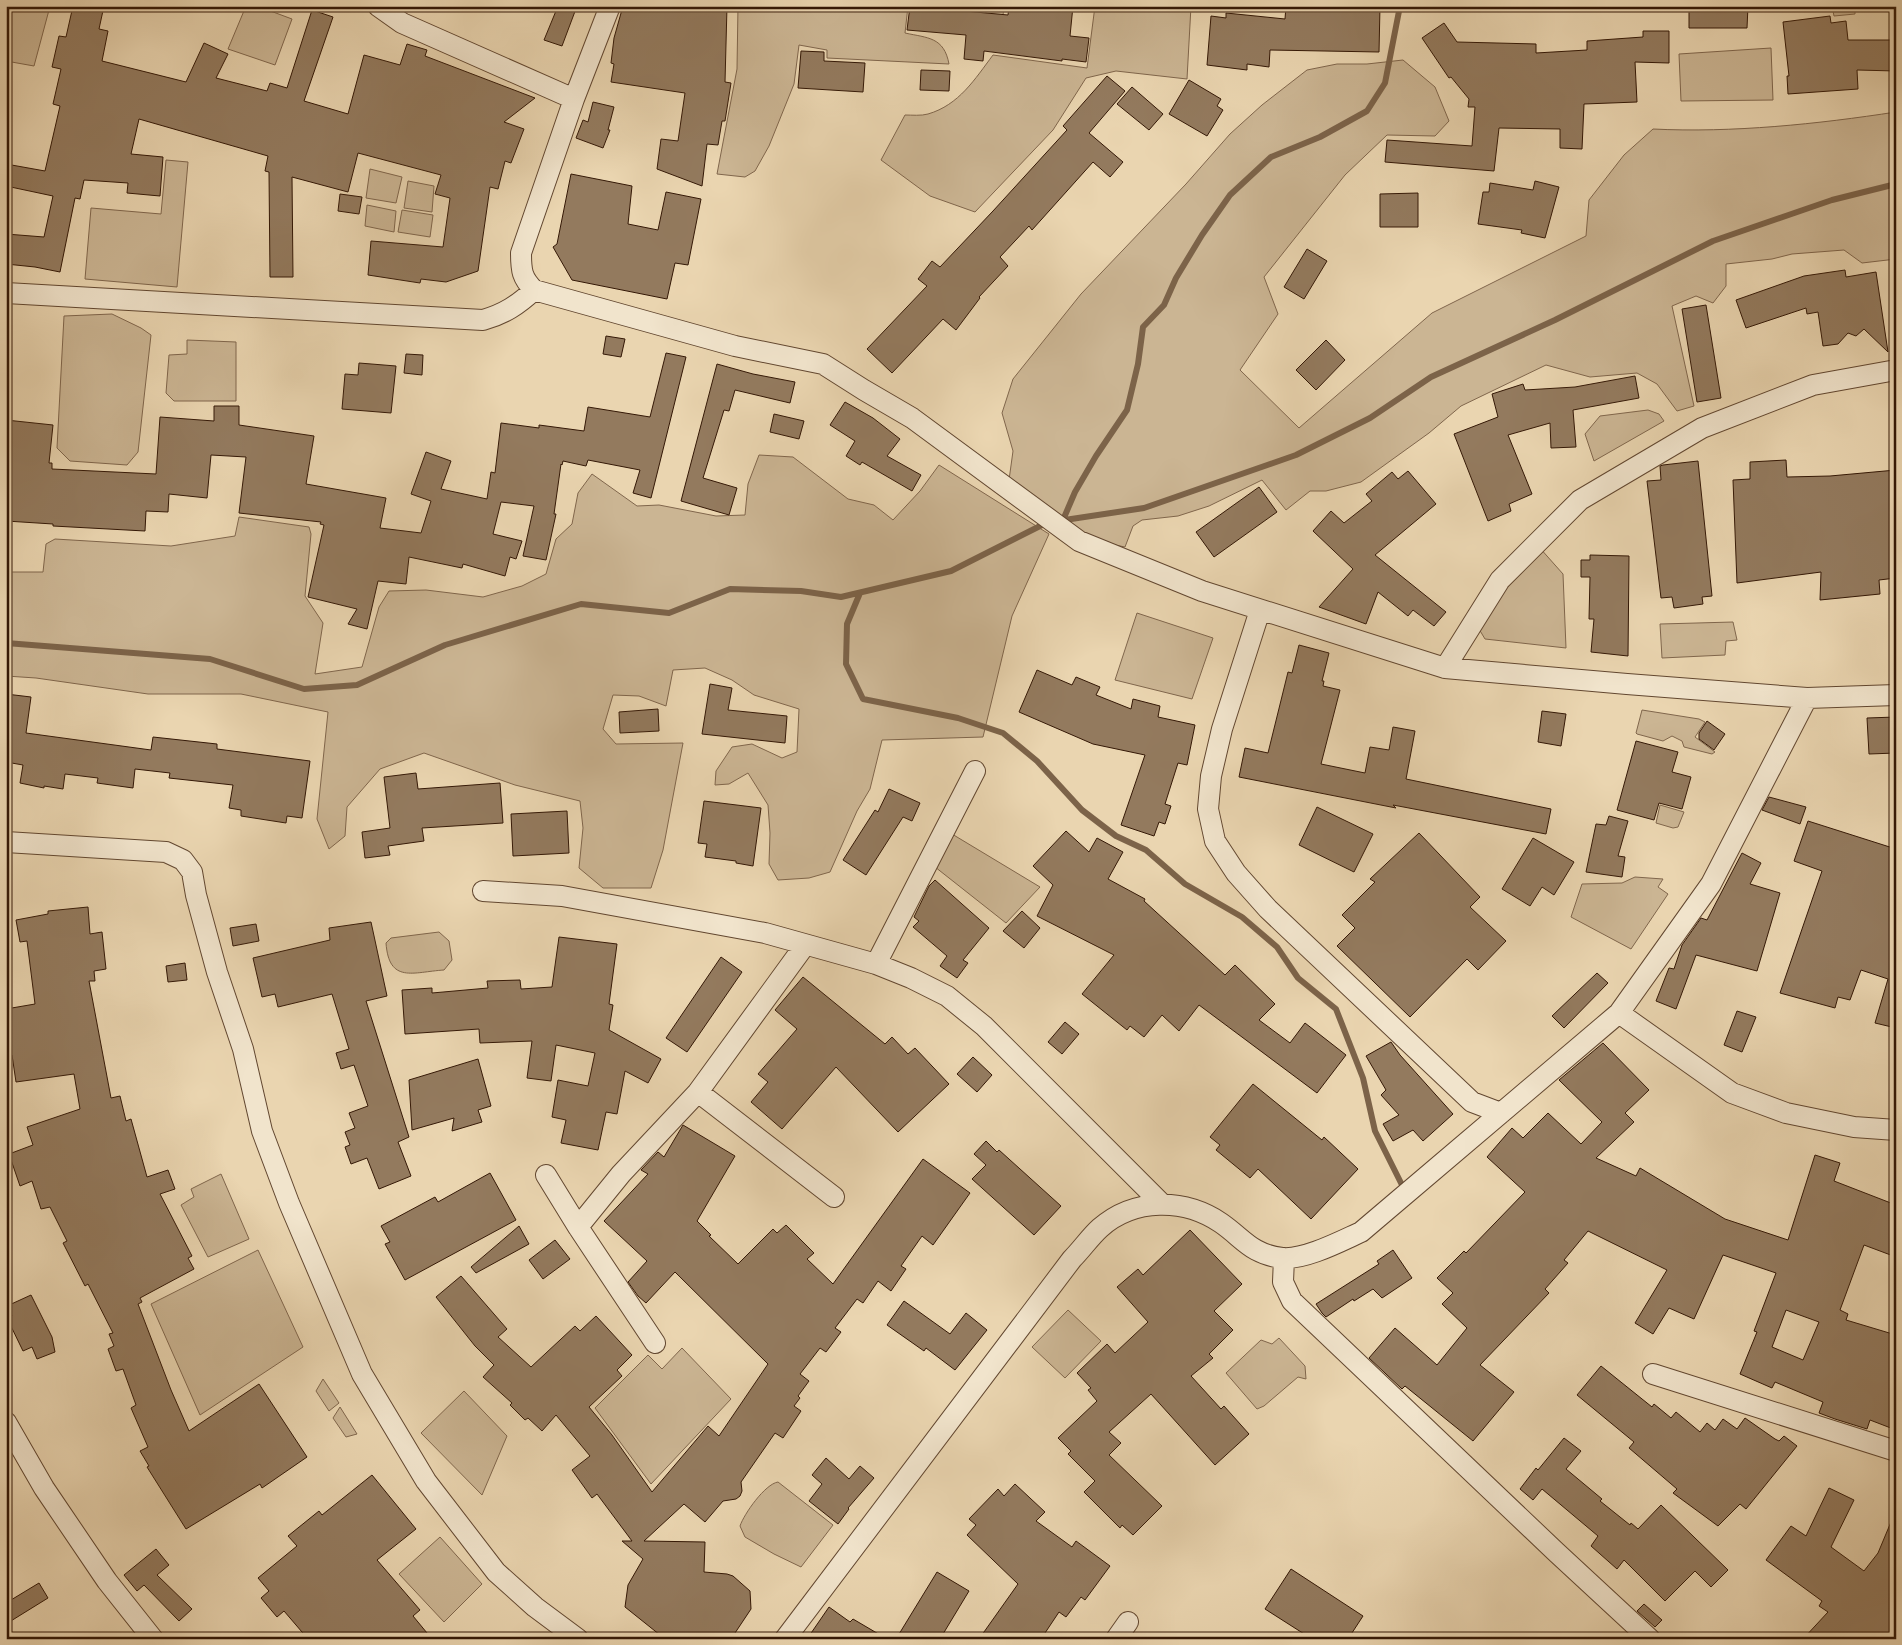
<svg xmlns="http://www.w3.org/2000/svg" width="1902" height="1645" font-family="'Libre Caslon Text',serif">
  <style>
    .green { fill: #cbb593; stroke: #80664c }
    .lines { fill: none; stroke-linecap: round; stroke-linejoin: round }
    .stream { stroke: #7c6349; stroke-width: 6 }
    .building { fill: #937a5e; stroke: #341806; fill-rule: evenodd }
    .minor-casing { stroke: #624730; stroke-width: 22 }
    .minor { stroke: #f1e4cc; stroke-width: 20 }
  </style>
  <rect width="100%" height="100%" fill="#ead5b0"/>
  <filter id="stains"><feTurbulence type="fractalNoise" baseFrequency=".004" numOctaves="4"/><feColorMatrix values="0 0 0 0 .2 0 0 0 0 .09 0 0 0 0 .02 0 0 0 .5 -.17"/></filter>
  <radialGradient id="worn" r=".72"><stop offset=".6" stop-color="#630" stop-opacity="0"/><stop offset="1" stop-color="#630" stop-opacity=".3"/></radialGradient>
  <!-- green -->
  <path class="green" d="M6 6H35L49 10 34 66 6 61Z
    M246 6H257L292 19 275 65 228 49Z
    M738 6H908L905 33C928 38 944 37 949 64L827 58V50L799 45 794 84 769 146 755 171 745 177 717 174 737 69Z
    M983 6H1004L1002 24 990 22Z
    M1095 6H1191L1187 79 1116 71 1086 78 1053 130 975 212 930 196 881 160 905 115C912 115 921 116 928 114 959 105 975 79 993 55L1087 68Z
    M1832 6H1855V14L1834 16Z
    M1771 48 1773 100 1681 101 1679 54Z
    M1403 60 1435 87 1449 121 1435 136 1387 135 1345 175 1264 277 1278 314 1240 370 1299 428 1432 313 1586 236 1589 200 1624 155 1653 129C1732 133 1818 124 1896 112V259L1862 263 1844 250 1792 254 1772 259 1726 264V286L1713 303 1696 296 1672 306 1694 406 1677 411 1657 384 1637 373 1590 377 1546 365 1461 406 1429 433 1361 482 1326 491H1310L1286 510 1262 480 1209 506 1178 516 1142 520 1133 526 1125 547 1090 540 1009 480 1013 451 1002 413 1013 379 1081 294 1186 184 1230 134 1262 105 1307 70 1337 64H1367Z
    M166 160 188 162 177 287 85 279 91 208 161 214Z
    M370 169 402 177 396 203 366 198Z
    M408 181 434 186 432 212 404 208Z
    M367 205 396 211 394 232 365 226Z
    M402 210 433 215 430 237 398 232Z
    M112 314 141 328 151 335 138 452 127 465 70 461 57 448 64 316Z
    M187 340 236 342V401H174L166 393 169 355 187 354Z
    M1648 410 1659 414 1664 421 1594 461 1585 434 1600 416Z
    M759 455 793 457 848 499 874 505 893 520 920 491 939 465 1049 534 1012 616 983 737 882 740 870 789 857 811 830 872 809 878 778 880 769 864 770 833 768 805 748 773 729 784 715 785 716 771 732 747 752 744 782 758 797 752 799 709 754 695 732 680 705 668 673 670 666 706 639 696 613 695 603 729 616 744 683 743 663 850 651 888H603L579 868 583 828 580 801 515 785 424 753 380 769 347 807 345 836 329 849 317 819 328 712 241 694H148L36 678 6 676V572H43L46 544 55 539 171 546 235 536 239 517 309 527 311 534 305 596 323 623 315 674 362 667 379 607 389 591 426 590 483 597 522 586 546 574 556 539 572 524 578 493 592 474 637 506 659 505 716 516 745 515 748 484Z
    M1539 547 1563 574 1566 648 1485 639 1479 629 1521 567Z
    M1137 613 1213 638 1192 699 1115 680Z
    M1733 622 1737 640 1726 641 1725 655 1662 658 1660 624Z
    M1642 710 1699 719 1705 722 1695 737 1715 752 1712 754 1684 747 1682 741 1672 736 1663 741 1637 734 1636 733Z
    M1660 805 1684 812 1678 827 1673 828 1656 823Z
    M952 834 1040 887 1006 923 930 863Z
    M1635 877 1663 879 1658 887 1668 894 1631 949 1571 917 1582 884 1622 883Z
    M439 932 449 941 452 960 444 970C413 972 389 984 386 943L391 938Z
    M221 1174 249 1239 208 1257 181 1205 194 1197 191 1189Z
    M258 1250 303 1347 200 1415 151 1304Z
    M1068 1310 1101 1341 1065 1378 1032 1347Z
    M1279 1338 1305 1366 1306 1379 1298 1377 1264 1406 1257 1409 1226 1373 1261 1340 1272 1344Z
    M682 1348 731 1399 651 1484 595 1408 648 1355 662 1369Z
    M323 1379 339 1403 329 1411 316 1391Z
    M464 1391 507 1436 482 1495 421 1433Z
    M340 1407 357 1434 346 1437 333 1418Z
    M778 1482 833 1525 801 1567 774 1554 745 1537 740 1526C744 1514 765 1484 778 1482Z
    M440 1537 482 1584 444 1622 399 1574Z"/>
  <g class="lines">
    <!-- stream -->
    <path class="stream" d="M1063 520 1075 492 1096 456 1127 410 1138 364 1143 327 1164 305 1176 278 1202 235 1230 195 1271 157 1320 137 1367 111 1385 83 1400 6
      M1058 521 1144 508 1296 455 1370 418 1431 377 1555 320 1713 241 1832 200 1896 184
      M860 593 847 624 846 664 863 699 958 718 1003 733 1037 761 1082 810 1116 836 1146 850 1185 884 1242 917 1277 947 1298 978 1336 1009 1363 1078 1375 1131 1402 1185
      M6 643 210 659 304 689 357 685 445 645 581 604 669 613 730 589 801 591 841 597 951 571 1048 522"/>
  </g>
  <!-- building -->
  <path class="building" d="M73 6H104L99 29 108 31 102 61 186 82 204 43 228 54 216 78 267 91 270 83 287 88 312 10 333 17 304 101 348 114 364 55 400 65 407 44 427 50 425 56 535 98 504 122 524 129 511 163 505 161 498 189 490 187 478 271 446 282 421 279 420 283 368 275 371 241 443 247 450 198 435 194 441 175 358 153 348 192 292 177 293 277H270L269 172 265 171 268 156 139 119 131 154 163 157 160 196 127 193 128 183 84 180 80 199 75 198 60 272 35 267 6 264V234L44 237 53 196 6 186V164L45 171 60 106 53 104 61 69 52 67 59 36 66 37Z
    M558 6H577L562 46 544 40Z
    M623 6H727L725 82 731 83 725 121H722L718 145 707 144 702 186 657 169 661 139 678 141 685 93 611 82 614 64 611 63 614 38Z
    M910 6 1008 15 1009 6H1073L1070 36 1089 38 1086 62 1062 59V61L984 51 983 61 964 59 966 35 907 30Z
    M1286 6H1380L1379 52 1270 50 1269 67 1247 64V70L1207 65 1211 16 1226 18V13L1285 19Z
    M1689 6H1748L1747 28H1689Z
    M1830 16 1831 23 1846 21 1848 40H1896V71L1857 70 1858 89 1788 94 1787 76H1789L1783 22Z
    M1444 23 1457 42 1536 44V53L1587 50V41L1643 37V31H1669V63L1635 62 1637 102 1584 104 1582 149 1560 148V129L1499 128 1494 171 1385 162 1387 140 1472 146 1475 107H1468L1469 99 1451 77 1449 78 1422 38Z
    M801 51 824 52V61L865 63 863 92 798 88Z
    M921 70 950 71 949 91 920 90Z
    M1107 76 1125 91 1089 133 1123 162 1110 177 1093 162 1032 230 1029 226 1000 257 1008 266 979 297 980 298 956 330 943 319 892 373 867 349 927 286 918 279 932 261 940 267 993 211 1067 130 1063 126Z
    M1189 80 1221 99 1217 106 1223 110 1207 136 1169 114Z
    M1132 87 1163 114 1149 130 1117 104Z
    M593 102 614 107 608 130H610L603 148 576 138 583 120 588 122Z
    M571 174 632 186 628 224 658 230 666 192 701 199 688 265 675 263 667 299 572 280 553 247 557 244Z
    M1535 181 1559 187 1545 238 1521 233 1522 230 1478 224 1483 192H1489L1490 183 1533 190Z
    M1418 193V227H1380V194Z
    M340 194 362 197 359 214 338 211Z
    M1307 249 1327 261 1304 299 1284 287Z
    M1845 270 1846 277 1876 272 1888 352 1864 329 1856 336 1848 333 1838 344 1823 346 1818 312 1807 314 1806 308 1746 328 1736 300 1804 276Z
    M1706 305 1721 398 1697 402 1682 309Z
    M606 336 625 339 621 357 603 354Z
    M1326 340 1345 360 1316 390 1296 370Z
    M666 353 686 357 651 498 633 493 640 470 588 460 586 466 563 461 562 465 561 464 554 514H556L546 560 523 556 534 506 501 502 493 534 522 541 516 559 510 557 505 576 463 564 462 568 409 557 406 584 378 581 367 629 348 624 357 609 308 597 324 525 320 524 321 522 239 513 246 457 211 455 207 498 169 494 168 512 146 511 145 531 53 526V524L6 521V420L53 425 49 463H52V469L156 474 160 417 214 421V406H239V425L314 436 306 484 386 498 380 528 421 533 431 501 411 494 426 452 451 461 441 489 487 499 491 472 495 473 501 423 539 428V425L584 431 588 407 650 417Z
    M406 354 423 355 422 375 404 373Z
    M359 363 396 366 391 413 342 409 345 374 358 375Z
    M717 364 753 374 795 382 790 403 735 390 729 411 724 410 703 478 737 488 729 515 681 501Z
    M1635 376 1639 398 1573 410 1576 447 1551 448 1550 423 1508 435 1532 494 1509 504 1511 511 1488 521 1454 434 1498 417 1492 394 1523 384 1525 390 1575 387Z
    M845 402 873 418 900 439 887 456 921 475 912 491 862 462 860 465 846 456 855 441 830 425Z
    M774 414 804 421 799 439 770 432Z
    M1786 460 1787 477 1830 476 1896 470V578L1879 580 1880 594 1820 600 1821 572 1737 583 1733 480 1750 479V462Z
    M1698 461 1712 596 1702 597 1703 604 1674 608 1672 597 1661 598 1647 481 1661 480 1660 466 1663 465Z
    M1408 471 1436 504 1375 555 1446 612 1434 626 1413 610 1408 616 1378 592 1366 624 1319 607 1353 569 1313 531 1331 511 1344 523 1372 501 1366 494 1392 472 1398 479Z
    M1259 487 1277 512 1214 557 1196 532Z
    M1590 555 1629 556 1628 656 1591 652 1594 619H1589L1590 577H1581V560H1590Z
    M1299 645 1329 653 1322 681H1324L1323 686 1340 690 1321 764 1365 773 1370 747 1389 750 1393 727 1415 731 1406 779 1551 809 1546 834 1393 805 1396 808 1239 777 1245 748 1268 753 1288 672 1292 673Z
    M1037 670 1072 685 1076 677 1100 687 1096 695 1131 709 1133 699 1160 706 1158 717 1195 725 1187 765 1178 763 1165 804 1171 806 1165 824 1159 822 1154 836 1121 825 1145 755 1093 744 1019 712Z
    M710 684 732 688 728 710 787 716 785 743 702 734Z
    M6 694 31 697 26 733 151 750 153 737 217 744V749L310 761 302 818 287 816 286 823 241 816V810L229 808 233 785 169 778 170 773 135 769 133 788 97 783 98 778 65 774 63 789 44 786V788L20 783 23 765 6 762Z
    M658 709 659 731 620 733 619 712Z
    M1542 711 1566 714 1561 746 1538 742Z
    M1896 717V753L1869 754 1867 718Z
    M1707 721 1725 734 1714 750 1699 739V733Z
    M1636 741 1678 752 1672 772 1691 777 1682 809 1659 803 1654 820 1617 810Z
    M416 773 418 789 500 783 503 823 422 828 424 841 388 846 390 855 365 858 362 832 390 828 384 777Z
    M889 789 920 803 912 821 903 817 866 875 843 860 875 810 878 812Z
    M1769 797 1806 807 1800 824 1762 810Z
    M704 801 761 808 753 866 736 863V861L705 857 707 844 698 843Z
    M1317 807 1373 834 1354 872 1299 845Z
    M567 811 569 853 513 856 511 814Z
    M1609 816 1628 821 1618 856 1625 857 1622 877 1586 872 1596 824 1606 825Z
    M1808 821 1896 849V1028L1875 1023 1888 979 1861 970 1850 1000 1838 997 1835 1008 1780 993 1822 871 1794 861Z
    M1066 831 1089 852 1097 838 1123 852 1108 879 1145 899 1144 901 1225 975 1235 965 1275 1004 1259 1020 1290 1043 1305 1023 1346 1055 1317 1093 1199 1005 1179 1031 1162 1015 1144 1037 1130 1026 1127 1030 1082 994 1114 955 1037 916 1053 885 1033 866Z
    M1419 833 1480 897 1470 907 1506 941 1478 970 1467 959 1410 1017 1337 946 1355 928 1342 915 1375 882 1370 879Z
    M1533 838 1574 862 1554 895 1542 887 1530 906 1502 889Z
    M1742 853 1761 863 1750 884 1780 893 1757 971 1696 955 1676 1009 1656 1001 1669 968 1674 969 1682 945 1701 918 1707 920Z
    M935 880 989 928 963 960 968 963 957 978 940 966 947 956 913 927 919 921 914 917 929 886Z
    M88 907 90 934 102 932 106 969 94 971 95 981H89L111 1098 120 1096 126 1121 131 1119 147 1177 168 1170 175 1189 160 1194 192 1256 188 1258 194 1269 140 1298 142 1302 138 1304 171 1390 189 1431 259 1384 307 1457 262 1488 260 1484 186 1529 147 1467 149 1466 140 1451 148 1447 131 1408 136 1405 123 1369 116 1371 108 1349 114 1346 109 1334 113 1333 88 1284 85 1286 63 1243 67 1241 50 1207 41 1209 32 1181 20 1186 9 1154 33 1145 27 1127 80 1109 74 1074 16 1082 12 1055H6V1009L35 1004 27 941 20 942 16 920 48 914V911Z
    M1022 911 1040 928 1024 948 1003 931Z
    M371 922 387 996 366 1001 409 1137 398 1142 411 1176 379 1189 367 1158 351 1164 345 1147 350 1145 345 1132 355 1128 349 1113 368 1106 354 1065 341 1069 336 1053 349 1049 332 994 278 1007 275 994 262 997 253 958 330 940 329 928Z
    M256 924 259 941 233 946 230 928Z
    M559 937 617 944 609 1004 613 1005 609 1030 661 1059 648 1083 625 1071 617 1114 606 1112 598 1150 561 1143 566 1120 552 1117 558 1080 588 1086 595 1053 556 1045 551 1081 527 1078 532 1041 480 1043 479 1029 405 1034 402 990 432 988V993L488 988 487 981 520 980 521 989 552 987Z
    M721 957 742 972 687 1052 666 1038Z
    M185 963 187 980 168 982 166 966Z
    M1597 973 1608 983 1564 1028 1552 1016Z
    M803 977 885 1044 892 1037 908 1054 915 1048 949 1084 898 1132 836 1067 782 1129 751 1102 768 1082 758 1074 797 1029 775 1010Z
    M1737 1011 1756 1017 1742 1052 1724 1045Z
    M1065 1022 1079 1034 1062 1054 1048 1042Z
    M1391 1042 1400 1055 1453 1114 1423 1141 1413 1130 1393 1141 1383 1124 1399 1115 1381 1095 1386 1090 1366 1056Z
    M1603 1043 1649 1090 1625 1113 1634 1122 1596 1158 1636 1176 1640 1168 1725 1219 1788 1240 1815 1155 1840 1163 1834 1181 1896 1205V1257L1864 1245 1840 1310 1848 1314 1846 1320 1896 1335V1430L1870 1420 1867 1429 1835 1419 1819 1413 1823 1402 1775 1382 1772 1388 1740 1374 1757 1332 1754 1331 1776 1273 1723 1255 1694 1319 1669 1308 1653 1334 1635 1323 1667 1270 1588 1231 1564 1260 1568 1263 1545 1289 1549 1293 1480 1365 1514 1392 1473 1441 1405 1386 1402 1389 1369 1358 1395 1328 1437 1365 1467 1328 1442 1304 1453 1293 1437 1278 1464 1251 1466 1253 1525 1192 1487 1157 1512 1128 1523 1138 1548 1113 1581 1144 1602 1122 1559 1080ZM1786 1310 1819 1322 1803 1360 1772 1347Z
    M973 1057 992 1075 977 1092 957 1074Z
    M478 1059 491 1106 478 1110 482 1122 452 1131 454 1118 412 1130 409 1080Z
    M1253 1084 1322 1140 1324 1137 1358 1169 1311 1219 1258 1169 1250 1178 1216 1150 1220 1145 1210 1137Z
    M683 1125 735 1156 697 1221 711 1235 709 1236 738 1264 773 1229 777 1233 786 1225 814 1253 807 1259 833 1284 923 1159 970 1193 933 1245 922 1236 901 1266 906 1269 891 1291 878 1281 863 1303 857 1299 835 1328 841 1332 826 1352 820 1348 800 1374 809 1381 798 1396 800 1398 794 1406 801 1411 783 1438 775 1433 741 1482 742 1491 740 1496 736 1499 723 1501 705 1522 684 1504 644 1541 705 1542 704 1572 727 1574 733 1576 750 1591 751 1609 731 1639H665L625 1607 628 1585 643 1559 622 1541H632L597 1494 592 1498 572 1470 590 1456 556 1415 542 1431 528 1418 525 1420 510 1405 512 1403 483 1377 494 1365 475 1346 436 1297 461 1276 507 1329 498 1337 531 1367 575 1326 580 1331 596 1316 632 1355 617 1370 622 1376 589 1407 612 1435 652 1492 708 1426 719 1436 768 1364 675 1272 646 1303 638 1296 628 1282 647 1261 604 1221 648 1174 641 1170 658 1152 664 1157Z
    M986 1141 997 1152 999 1150 1061 1206 1034 1235 972 1179 986 1165 974 1154Z
    M490 1173 516 1220 405 1280 385 1244 390 1242 381 1226 435 1197 438 1202Z
    M519 1226 529 1244 476 1273 471 1267Z
    M1190 1230 1242 1284 1214 1311 1233 1330 1209 1354 1213 1358 1191 1376 1221 1409 1224 1406 1249 1434 1215 1465 1151 1394 1109 1432 1121 1443 1109 1455 1162 1506 1133 1535 1122 1525 1120 1528 1084 1492 1095 1481 1068 1454 1071 1451 1058 1438 1097 1401 1088 1390 1091 1388 1077 1373 1107 1344 1115 1353 1148 1322 1117 1287 1138 1269 1143 1275Z
    M555 1240 570 1259 543 1279 529 1260Z
    M1393 1250 1412 1278 1382 1298 1373 1289 1354 1301 1353 1299 1326 1317 1322 1313 1316 1304 1379 1264 1377 1261Z
    M31 1295 52 1337 55 1352 37 1359 32 1347 23 1351 7 1318 12 1316 7 1306Z
    M904 1301 950 1334 966 1313 987 1330 955 1370 926 1348 924 1351 887 1325Z
    M1601 1366 1652 1407 1654 1404 1671 1418 1676 1412 1700 1432 1707 1423 1715 1430 1723 1419 1737 1429 1745 1418 1775 1439 1779 1441 1784 1436 1797 1446 1746 1509 1740 1504 1718 1526 1673 1493 1677 1489 1629 1448 1634 1442 1577 1395Z
    M1564 1438 1581 1451 1566 1469 1602 1499 1600 1501 1630 1525 1631 1523 1638 1529 1661 1505 1728 1570 1711 1587 1695 1571 1665 1601 1624 1560 1617 1569 1591 1546 1598 1536 1542 1489 1533 1500 1520 1489 1536 1468 1538 1470Z
    M826 1458 849 1479 860 1466 874 1478 848 1508 849 1509 838 1524 809 1501 822 1484 812 1475Z
    M372 1475 416 1529 377 1560 420 1610 413 1616 432 1639H308L284 1611 277 1617 261 1598 269 1591 258 1578 297 1546 288 1536 319 1511 322 1515Z
    M1015 1484 1045 1512 1036 1521 1072 1547 1076 1541 1110 1566 1085 1600 1081 1597 1066 1617 1059 1612 1041 1639H979L1018 1584 967 1535 976 1525 969 1519 998 1489 1004 1496Z
    M1829 1488 1854 1500 1831 1547 1864 1571 1878 1553 1896 1510V1639H1803L1828 1612 1819 1606 1822 1601 1766 1560 1791 1526 1806 1536Z
    M156 1549 169 1565 157 1575 192 1609 179 1621 144 1585 137 1591 124 1575Z
    M1291 1569 1363 1616 1348 1639H1312L1265 1609Z
    M937 1572 969 1591 940 1639H896Z
    M39 1583 48 1598 6 1624V1603Z
    M1644 1604 1662 1620 1655 1627 1637 1611Z
    M829 1607 850 1622 853 1619 887 1639H807Z"/>
  <g class="lines">
    <defs>
      <path id="minor" d="M378 6 402 23 574 99
        M610 6 574 99 521 253C521 271 522 278 534 290L735 346 823 364 864 390 912 418 1079 541 1202 591 1445 668 1627 684 1807 698 1896 695
        M6 293 483 320C504 314 518 305 534 290
        M1260 610 1222 729 1211 776 1208 809 1215 841 1236 873 1268 909 1472 1102 1501 1113
        M1445 668 1500 580 1580 500 1702 428 1813 385 1896 370
        M6 842 166 852 183 860 192 872 196 895 217 972 243 1049 262 1131 289 1203 362 1374 426 1481 496 1572 535 1607 578 1639
        M483 891 562 896 765 933 876 964 911 978 947 996 984 1026 1161 1203
        M876 964 975 771
        M1619 1013 1732 1093 1786 1113 1854 1127 1896 1130
        M698 1092 834 1197
        M546 1175 578 1227 655 1343
        M578 1227 621 1174 698 1092 805 945
        M1284 1258 1283 1282 1292 1301 1556 1552 1650 1639
        M1653 1374 1896 1451
        M6 1422 44 1488 107 1581 153 1639
        M785 1639 1072 1259C1082 1249 1090 1237 1100 1228 1134 1198 1184 1198 1221 1223 1244 1239 1251 1254 1282 1258 1305 1260 1341 1241 1361 1232L1619 1013 1711 884 1807 698
        M1116 1639 1128 1622"/>
    </defs>
    <!-- minor casing -->
    <use href="#minor" class="minor-casing"/>
    <!-- minor -->
    <use href="#minor" class="minor"/>
  </g>
  <!-- margin -->
  <rect width="1902" height="1645" fill="none" stroke="#ead5b0" stroke-width="25"/>
  <rect x="8" y="8" width="1887" height="1630" fill="none" stroke="#341806" stroke-width="2.5"/>
  <rect x="12" y="12" width="1877" height="1620" fill="none" stroke="#341806"/>
  <rect width="100%" height="100%" filter="url(#stains)"/>
  <rect width="100%" height="100%" fill="url(#worn)"/>
</svg>
